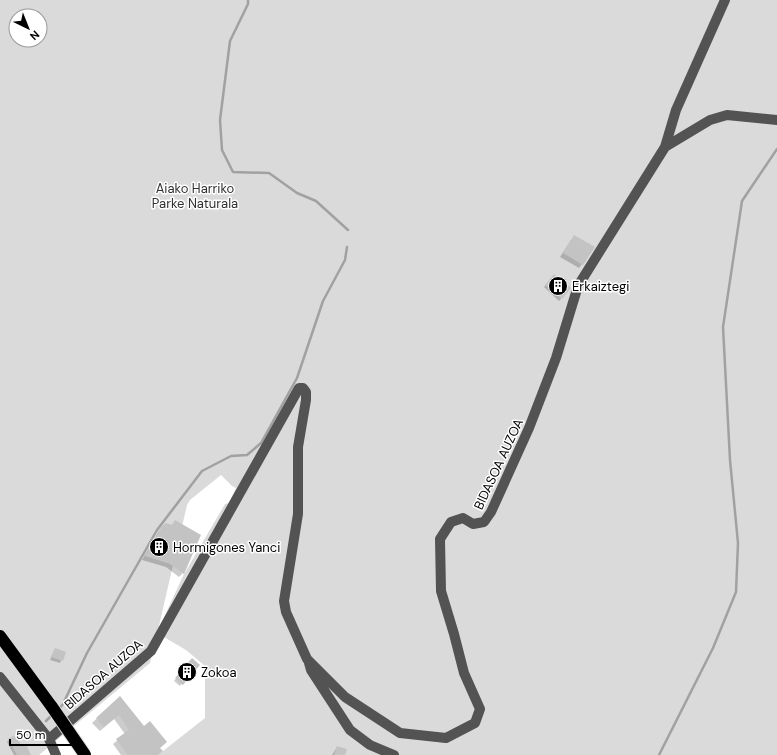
<svg xmlns="http://www.w3.org/2000/svg" width="777" height="755" font-family="'DM Sans',sans-serif">
  <style>
    .green { fill: #dadada; fill-rule: evenodd }
    .shadow { fill: #0003 }
    .lines { fill: none; stroke-linecap: round; stroke-linejoin: round }
    .stream { stroke: #a1a1a1; stroke-width: 2.5 }
    .building { fill: #c3c3c3 }
    .highway-casing { stroke: #dbdbdb; stroke-width: 14 }
    .minor { stroke: #535353; stroke-width: 10 }
    .highway { stroke: #000; stroke-width: 12 }
    .highway-bridge-casing { stroke: #dbdbdb; stroke-width: 14; stroke-linecap: butt }
    .highway-bridge { stroke: #000; stroke-width: 12 }
    .labels { text-anchor: middle; stroke-width: 3; stroke-linejoin: round; paint-order: stroke }
    .park-label { font-size: 13px; fill: #313131; stroke: #fff }
    .poi-label { font-size: 13px; fill: #000; stroke: #fff; text-anchor: start }
    .street-label { font-size: 13px; fill: #000; stroke: #fff }
  </style>
  <rect width="100%" height="100%" fill="#fff"/>
  <!-- green -->
  <path class="green" d="M0 0H777V755H158L205 718V666L186 650 157 633 150 663 39 755H0ZM16 16H40V40H16ZM221 475 232 486 236 488 229 503 225 504 184 574 158 630 187 505 190 500Z"/>
  <!-- shadow -->
  <path class="shadow" d="M571 240 593 248 579 268 560 257Z
    M554 276 561 299 559 301 544 287Z
    M175 521 200 535 183 573 179 577 166 567 142 560 159 531 163 527 171 526Z
    M55 649 65 652 60 663 50 660Z
    M192 660 198 665 180 686 174 681Z
    M120 697 162 751 158 755H121L113 744 125 734 114 719 100 731 92 723Z
    M9 740 21 748 30 755H14L7 742Z
    M337 747 344 755H332Z"/>
  <g class="lines">
    <!-- stream -->
    <path class="stream" d="M248 0V4L230 41 220 120 222 150 233 172 269 173 297 193 316 201 348 230
      M59 709 63 704 87 653 157 530 202 471 231 456 247 455 261 443 297 378 323 301 345 260 347 247
      M46 721 52 715
      M659 755 713 648 736 592 738 543 730 460 723 327 742 201 777 149"/>
  </g>
  <!-- building -->
  <path class="building" d="M574 235 595 247 583 265 563 253Z
    M554 274 571 288 562 299 545 285Z
    M175 520 201 535 184 574 170 564 145 556 162 526 166 523 172 525Z
    M55 648 66 652 63 661 51 657Z
    M192 658 200 665 183 685 175 678Z
    M120 696 144 726 150 721 167 742 160 748 163 751 158 755H128L116 739 129 730 119 715 104 727 96 718Z
    M15 735 22 746 26 744 31 755H17L8 739Z
    M337 746 347 749 345 755H334Z"/>
  <g class="lines">
    <defs>
      <path id="highway" d="M0 636 52 707"/>
    </defs>
    <!-- highway casing -->
    <use href="#highway" class="highway-casing"/>
    <!-- minor -->
    <path class="minor" d="M665 147 676 110 725 0
      M309 663 311 670 350 730 370 745 394 755
      M0 677 49 739 56 755
      M49 739 151 651 299 388H303L306 392V400L298 447V514L284 601 286 612 307 659 345 697 400 733 446 738 475 723 480 709 464 673 454 634 441 591 440 539 451 522 463 518 473 524 484 522 491 512 529 428 556 358 578 286 665 147 710 120 727 115 777 120"/>
    <!-- highway -->
    <use href="#highway" class="highway"/>
    <defs>
      <path id="highway-bridge" d="M52 707 85 755"/>
    </defs>
    <!-- highway-bridge casing -->
    <use href="#highway-bridge" class="highway-bridge-casing"/>
    <!-- highway-bridge -->
    <use href="#highway-bridge" class="highway-bridge"/>
  </g>
  <!-- icons -->
  <defs>
    <symbol id="building-disc" viewBox="-11 -11 22 22"><circle r="9.5" fill="#000" stroke="#fff"/><path d="M-4-6H4V6H1V3H-1V6H-4ZM-2.5-4.3h1.7v1.8h-1.7ZM.8-4.3h1.7v1.8H.8ZM-2.5-1h1.7V.8h-1.7ZM.8-1h1.7V.8H.8Z" fill="#fff"/></symbol>
  </defs>
  <g fill-rule="evenodd">
    <use href="#building-disc" x="547" y="275" width="22" height="22"/>
    <use href="#building-disc" x="148" y="536" width="22" height="22"/>
    <use href="#building-disc" x="176" y="661" width="22" height="22"/>
  </g>
  <g class="labels">
    <!-- park labels -->
    <g class="park-label">
      <text x="195" y="193">Aiako Harriko<tspan x="195" dy="15">Parke Naturala</tspan></text>
    </g>
    <!-- poi labels -->
    <g class="poi-label">
      <text x="572" y="291">Erkaiztegi</text>
      <text x="173" y="552">Hormigones Yanci</text>
      <text x="201" y="677">Zokoa</text>
    </g>
    <!-- street labels -->
    <g class="street-label">
      <text transform="translate(498 464) rotate(-65)" y="5">BIDASOA AUZOA</text>
      <text transform="translate(103 674) rotate(-41)" y="5">BIDASOA AUZOA</text>
    </g>
  </g>
  <!-- north arrow -->
  <g transform="translate(28 28) rotate(137)"><circle r="19" fill="#ffffff" stroke="#999999"/>
  <path d="M0-3L7 15L0 10L-7 15Z" fill="#000000"/>
  <text y="-6" font-size="11" font-weight="bold" text-anchor="middle" fill="#000000">N</text>
  </g>
  <!-- scale -->
  <path d="M10 739v6h67v-6" fill="none" stroke="#000000" stroke-width="2"/>
  <text x="16" y="739" font-size="12" fill="#000000" stroke="#ffffff" stroke-width="3" paint-order="stroke">50 m</text>
</svg>
